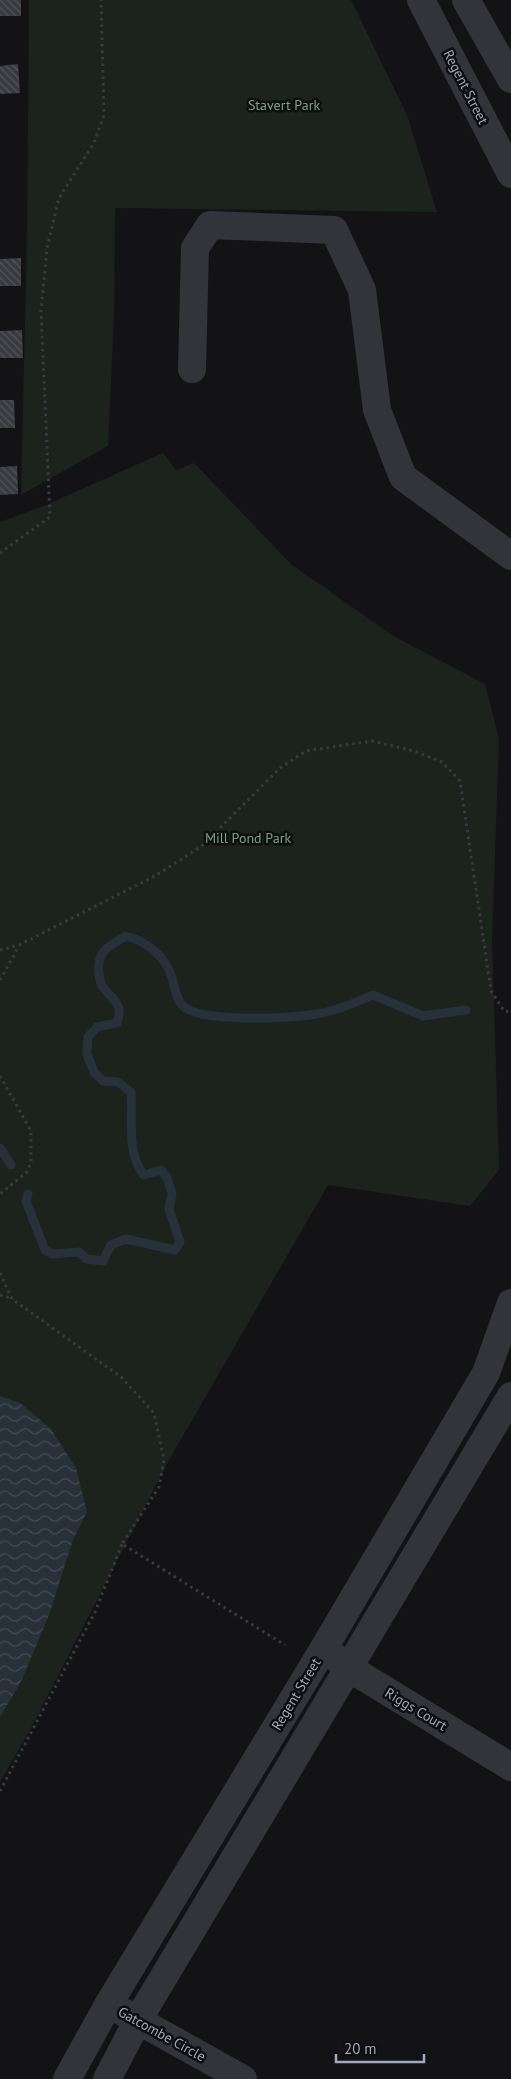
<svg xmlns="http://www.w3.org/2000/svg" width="511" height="2079" font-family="'PT Sans',sans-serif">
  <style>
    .green { fill: #1b231c }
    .water { fill: url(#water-waves) }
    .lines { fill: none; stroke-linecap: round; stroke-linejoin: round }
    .stream { stroke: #28303a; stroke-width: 9 }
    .building { fill: url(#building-back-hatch) }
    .path { stroke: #393b41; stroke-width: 3; stroke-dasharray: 2.5 4; stroke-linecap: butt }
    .minor { stroke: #33343a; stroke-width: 28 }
    .labels { text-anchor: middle; stroke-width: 5; stroke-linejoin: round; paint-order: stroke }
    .street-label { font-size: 14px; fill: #a3a7b7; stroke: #0e0e10 }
    .park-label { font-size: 14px; fill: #78a47e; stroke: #0e0e10 }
  </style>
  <defs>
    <pattern id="water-waves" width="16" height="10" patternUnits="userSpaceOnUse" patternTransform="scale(1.25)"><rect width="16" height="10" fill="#28303a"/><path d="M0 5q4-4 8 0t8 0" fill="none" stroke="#444b54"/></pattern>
    <pattern id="building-back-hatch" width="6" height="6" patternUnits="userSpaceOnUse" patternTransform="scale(1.25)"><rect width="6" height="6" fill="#3a3b40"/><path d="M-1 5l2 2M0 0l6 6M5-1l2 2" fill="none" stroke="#535459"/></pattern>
  </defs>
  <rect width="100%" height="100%" fill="#131315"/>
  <!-- green -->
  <path class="green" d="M29 0H351L407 115 437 212 115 208 114 315 108 446 21 495 27 238Z
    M163 453 176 470 194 463 292 565 395 637 485 684 499 739 492 938 499 1170 470 1206 328 1185 169 1460 29 1732 0 1782V522L46 505Z"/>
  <!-- water -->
  <path class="water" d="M0 1396 20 1403 51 1429 76 1468 87 1512 73 1540 49 1615 21 1682 0 1717Z"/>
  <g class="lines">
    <!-- stream -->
    <path class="stream" d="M0 1148 11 1165
      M28 1194 26 1201 45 1250 52 1254 79 1252 87 1259 103 1261 111 1245 126 1239 175 1250 180 1242 169 1209 172 1194 167 1178 161 1170 144 1175C126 1152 133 1121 131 1092L118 1082 103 1081 94 1072 87 1054 88 1037 97 1027 117 1023C124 1002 112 1000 102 986 100 983 100 978 99 974 96 951 109 946 126 936 149 942 167 958 173 981 175 989 177 1001 183 1006 201 1023 286 1018 311 1015 333 1012 353 1004 373 995L423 1016 466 1010"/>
  </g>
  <!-- building -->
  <path class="building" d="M0 0H21V16H0Z
    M18 64 20 93 0 94V66Z
    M21 258V286H0V259Z
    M22 330 23 358H0V331Z
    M0 400H14L15 428H0Z
    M17 466 18 494 0 495V467Z"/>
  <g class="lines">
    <!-- path -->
    <path class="path" d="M0 553 50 517 41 311 47 248 59 198 94 143 104 115 101 0
      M0 950 19 945 155 876 202 846 280 768 306 751 372 741 414 751 442 762 460 781 491 991 504 1011 511 1012
      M0 980 19 946
      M0 1076 31 1131V1162L27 1172 0 1194
      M0 1273 12 1299 121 1377 154 1413 164 1460 159 1487 122 1544 285 1645
      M0 1295 11 1298
      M0 1791 95 1612 122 1544"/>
    <!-- minor -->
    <path class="minor" d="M421 0 511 174
      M466 0 511 79
      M192 369 195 248 210 225 334 230 362 290 377 410 403 477 511 556
      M335 1657 349 1668 511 1767
      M123 2012 243 2079
      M67 2079 108 2005 324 1648 486 1373 511 1303
      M107 2079 138 2020 511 1396"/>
  </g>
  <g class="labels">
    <!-- street labels -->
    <g class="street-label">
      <text transform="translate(466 87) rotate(63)" y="5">Regent Street</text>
      <text transform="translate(296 1694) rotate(-59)" y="5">Regent Street</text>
      <text transform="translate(416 1709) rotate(31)" y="5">Riggs Court</text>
      <text transform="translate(162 2034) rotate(29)" y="5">Gatcombe Circle</text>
    </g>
    <!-- park labels -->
    <g class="park-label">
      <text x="284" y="110">Stavert Park</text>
      <text x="248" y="843">Mill Pond Park</text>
    </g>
  </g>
  <!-- scale -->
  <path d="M336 2054v8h88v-8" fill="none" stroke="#a3a7b7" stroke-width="2.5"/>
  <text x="344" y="2054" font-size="15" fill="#a3a7b7" stroke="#0e0e10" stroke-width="4" paint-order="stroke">20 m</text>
</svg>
